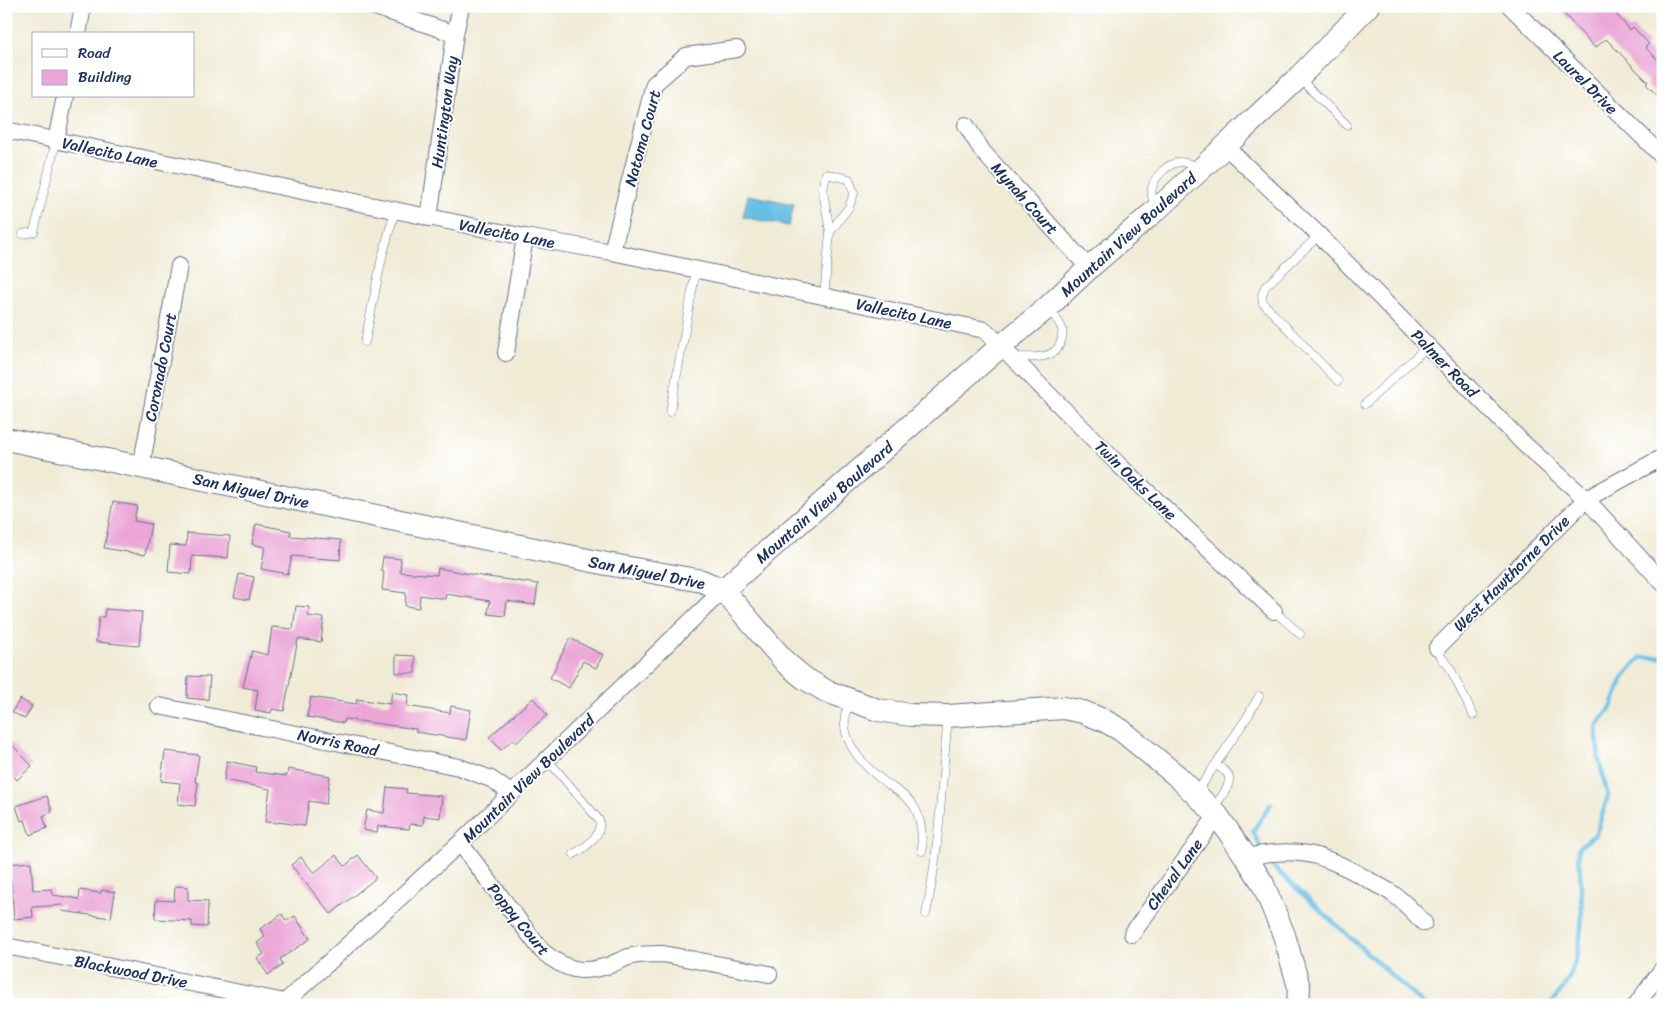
<svg xmlns="http://www.w3.org/2000/svg" width="1669" height="1011" font-family="Sriracha,sans-serif">
  <style>
    .water { fill: #67bfe4; stroke: #4177a1 }
    .lines { fill: none; stroke-linecap: round; stroke-linejoin: round }
    .stream { stroke: #67bfe4; stroke-width: 4.5 }
    .building { fill: #eba6d7 }
    .lane-casing { stroke: #667188; stroke-width: 9 }
    .street-casing { stroke: #667188; stroke-width: 18 }
    .secondary-casing { stroke: #667188; stroke-width: 24 }
    .lane { stroke: #fff; stroke-width: 8 }
    .street { stroke: #fff; stroke-width: 16 }
    .secondary { stroke: #fff; stroke-width: 22 }
    .labels { text-anchor: middle; stroke-width: 4; stroke-linejoin: round; paint-order: stroke }
    .street-label { font-size: 16px; fill: #1b2f5e; stroke: #fff }
  </style>
  <rect width="100%" height="100%" fill="#fff"/>
  <filter id="ink" filterUnits="userSpaceOnUse"><feTurbulence type="fractalNoise" baseFrequency=".02" numOctaves="2"/><feDisplacementMap in="SourceGraphic" scale="10" xChannelSelector="R" yChannelSelector="G"/><feConvolveMatrix kernelMatrix="1 2 1 2 8 2 1 2 1" color-interpolation-filters="sRGB"/></filter>
  <filter id="wash" filterUnits="userSpaceOnUse"><feTurbulence type="fractalNoise" baseFrequency=".0096" numOctaves="4" result="noise"/><feDisplacementMap in="SourceGraphic" scale="20" xChannelSelector="R" yChannelSelector="G"/><feGaussianBlur stdDeviation="1.12" result="paint"/><feColorMatrix in="noise" values="0 0 0 0 0 0 0 0 0 0 0 0 0 0 0 0 0 1.4 0 .05"/><feComposite in="paint" operator="in"/></filter>
  <g filter="url(#wash)">
    <rect width="100%" height="100%" fill="#f0ebd5"/>
    <!-- water -->
    <path class="water" d="M748 195 794 204 789 226 743 217Z"/>
    <g class="lines">
      <!-- stream -->
      <path class="stream" d="M1260 846 1253 831 1271 804
        M1271 865 1424 1005
        M1549 1005C1553 999 1560 994 1564 987 1588 947 1582 893 1578 848L1596 834 1608 796 1599 760 1596 727 1612 706 1623 678 1640 658 1663 657"/>
    </g>
    <g id="blocks">
      <!-- building -->
      <path class="building" d="M1557 6H1609L1630 30 1633 27 1649 44 1645 47 1663 65V101L1646 84 1648 82 1606 39 1595 48Z
        M113 502 137 506 134 521 151 524 145 555 104 548Z
        M256 524 291 531 290 536 341 540 340 560 292 556 288 574 261 569 265 547 252 544Z
        M187 533 230 536 228 558 192 556 191 574 168 572 170 545 186 546Z
        M383 557 401 559 400 572 437 575 438 568 481 576 538 584 535 605 507 601 505 616 488 614 490 601 446 594 445 599 420 595 419 608 405 606 406 593 382 590 384 572 381 571Z
        M239 574 254 577 249 600 234 597Z
        M296 606 309 607 308 616 324 618 321 642 298 639 284 711 272 709 271 713 255 710 258 690 243 687 252 651 268 655 272 627 293 629Z
        M105 609 142 612 139 646 96 642 99 617H104Z
        M570 638 603 655 596 668 583 661 569 688 550 678Z
        M396 655 415 656V673H396Z
        M188 676 210 677 208 700 187 698Z
        M392 692 409 695 407 706 450 713 451 706 471 710 466 740 416 732V729L345 719 344 723 307 717 311 697 356 704 357 699 390 704Z
        M533 698 547 715 516 743 513 739 501 750 489 737Z
        M20 699 32 706 25 719 12 712Z
        M6 738 32 766 17 780 6 768Z
        M165 751 199 755 195 782 198 783 195 806 178 804 180 783 161 781Z
        M227 761 256 767 255 772 287 776 288 769 330 776 326 804 309 801 305 826 278 822V823L265 822 270 789 224 780Z
        M387 787 407 789 406 793 442 796 440 818 424 816 423 825 410 824 409 829 378 826 377 833 363 830 367 810 384 813Z
        M47 796 52 812 43 816 47 828 30 835 25 820 21 821 16 806Z
        M336 855 345 866 358 855 376 878 331 914 291 865 301 857 314 873Z
        M31 862 33 890 52 889 53 895 79 899 80 890 101 893 102 890 115 892 111 918 62 911 63 905 32 907 33 917 14 919 11 880H6V864Z
        M175 886 188 887V900L208 901 207 927 192 926V921L155 919 156 900 174 901Z
        M282 914 286 921 295 916 310 939 280 959 283 965 268 975 257 958 264 954 257 943 265 937 260 929Z"/>
    </g>
  </g>
  <g filter="url(#ink)">
    <use href="#blocks" fill-opacity="0" stroke="#667188" stroke-width="1"/>
    <g class="lines">
      <defs>
        <path id="lane" d="M1300 79 1347 125
          M1156 208C1154 202 1150 195 1152 188 1154 177 1168 163 1180 162 1187 162 1193 165 1199 168
          M23 234 34 232 56 141
          M1319 235 1265 287 1262 295 1263 303 1338 381
          M824 297 830 232 823 191 826 174 849 179 854 193 849 207 830 232
          M365 342 382 257 395 211
          M1014 357C1029 357 1053 361 1060 344 1062 339 1063 334 1062 329 1060 322 1053 315 1049 309
          M1365 404 1428 346
          M670 412 696 270
          M1274 611 1300 634
          M1437 648 1441 657 1449 666 1473 715
          M850 702C848 707 845 712 845 717 842 745 866 768 886 783 897 791 906 795 913 805 922 818 922 836 922 851
          M547 759 599 820C603 835 586 847 574 854
          M1197 792 1248 716 1259 696
          M1214 807C1219 799 1236 782 1226 772 1223 769 1219 767 1215 765
          M926 914C940 849 941 783 948 718"/>
        <path id="street" d="M372 6 455 34
          M1510 6 1663 157
          M78 34 83 6
          M966 125 983 152 1089 268
          M6 130 525 237 612 252 985 330 1119 465 1274 611
          M56 141 65 96
          M1225 146 1319 235 1524 444 1586 499 1663 583
          M429 218 455 34 461 6
          M612 252 654 84 686 56 737 49
          M506 353 525 237
          M141 467 179 266
          M1437 648 1586 499 1663 457
          M159 706 459 767 491 779 511 793
          M460 843 542 951C565 970 581 975 610 965 617 962 624 958 632 956 642 954 652 954 663 954L769 974
          M1246 857C1297 846 1322 853 1367 879 1375 884 1385 888 1393 894 1405 902 1414 913 1424 923
          M1132 934 1217 815
          M6 946 285 1002
          M285 1002 460 843 723 590
          M1636 1005 1663 968"/>
        <path id="secondary" d="M6 439 607 564 702 581 723 590 786 663 804 678 826 691 878 710 911 715 948 716 1063 708 1083 712 1103 720 1121 730 1177 776 1217 815 1246 857 1263 884 1284 935 1299 987 1298 1005
          M723 590 1001 346 1048 307 1089 268 1156 210 1201 169 1298 78 1368 6"/>
      </defs>
      <!-- lane casing -->
      <use href="#lane" class="lane-casing"/>
      <!-- street casing -->
      <use href="#street" class="street-casing"/>
      <!-- secondary casing -->
      <use href="#secondary" class="secondary-casing"/>
      <!-- lane -->
      <use href="#lane" class="lane"/>
      <!-- street -->
      <use href="#street" class="street"/>
      <!-- secondary -->
      <use href="#secondary" class="secondary"/>
    </g>
  </g>
  <g class="labels">
    <!-- street labels -->
    <g class="street-label">
      <text transform="translate(1586 82) rotate(45)" y="6">Laurel Drive</text>
      <text transform="translate(444 112) rotate(-82)" y="6">Huntington Way</text>
      <text transform="translate(642 138) rotate(-75)" y="6">Natoma Court</text>
      <text transform="translate(110 152) rotate(12)" y="6">Vallecito Lane</text>
      <text transform="translate(1025 198) rotate(48)" y="6">Mynah Court</text>
      <text transform="translate(507 233) rotate(11)" y="6">Vallecito Lane</text>
      <text transform="translate(1128 234) rotate(-42)" y="6">Mountain View Boulevard</text>
      <text transform="translate(904 313) rotate(12)" y="6">Vallecito Lane</text>
      <text transform="translate(1445 363) rotate(46)" y="6">Palmer Road</text>
      <text transform="translate(160 367) rotate(-79)" y="6">Coronado Court</text>
      <text transform="translate(1136 480) rotate(44)" y="6">Twin Oaks Lane</text>
      <text transform="translate(251 490) rotate(12)" y="6">San Miguel Drive</text>
      <text transform="translate(824 502) rotate(-41)" y="6">Mountain View Boulevard</text>
      <text transform="translate(647 572) rotate(11)" y="6">San Miguel Drive</text>
      <text transform="translate(1511 573) rotate(-45)" y="6">West Hawthorne Drive</text>
      <text transform="translate(338 742) rotate(12)" y="6">Norris Road</text>
      <text transform="translate(528 778) rotate(-44)" y="6">Mountain View Boulevard</text>
      <text transform="translate(1174 874) rotate(-54)" y="6">Cheval Lane</text>
      <text transform="translate(519 919) rotate(51)" y="6">Poppy Court</text>
      <text transform="translate(131 971) rotate(11)" y="6">Blackwood Drive</text>
    </g>
  </g>
  <!-- margin -->
  <rect width="1669" height="1011" fill="none" stroke="#fff" stroke-width="25"/>
  <!-- legend -->
  <rect x="32" y="32" width="162" height="65" fill="#ffffff" stroke="#a4acbf"/>
  <rect x="42" y="49" width="25" height="8" fill="#ffffff" stroke="#a4acbf"/>
  <text x="78" y="58" font-size="15" fill="#1b2f5e">Road</text>
  <rect x="42" y="70" width="25" height="15" fill="#eba6d7" stroke="#a4acbf"/>
  <text x="78" y="82" font-size="15" fill="#1b2f5e">Building</text>
</svg>
